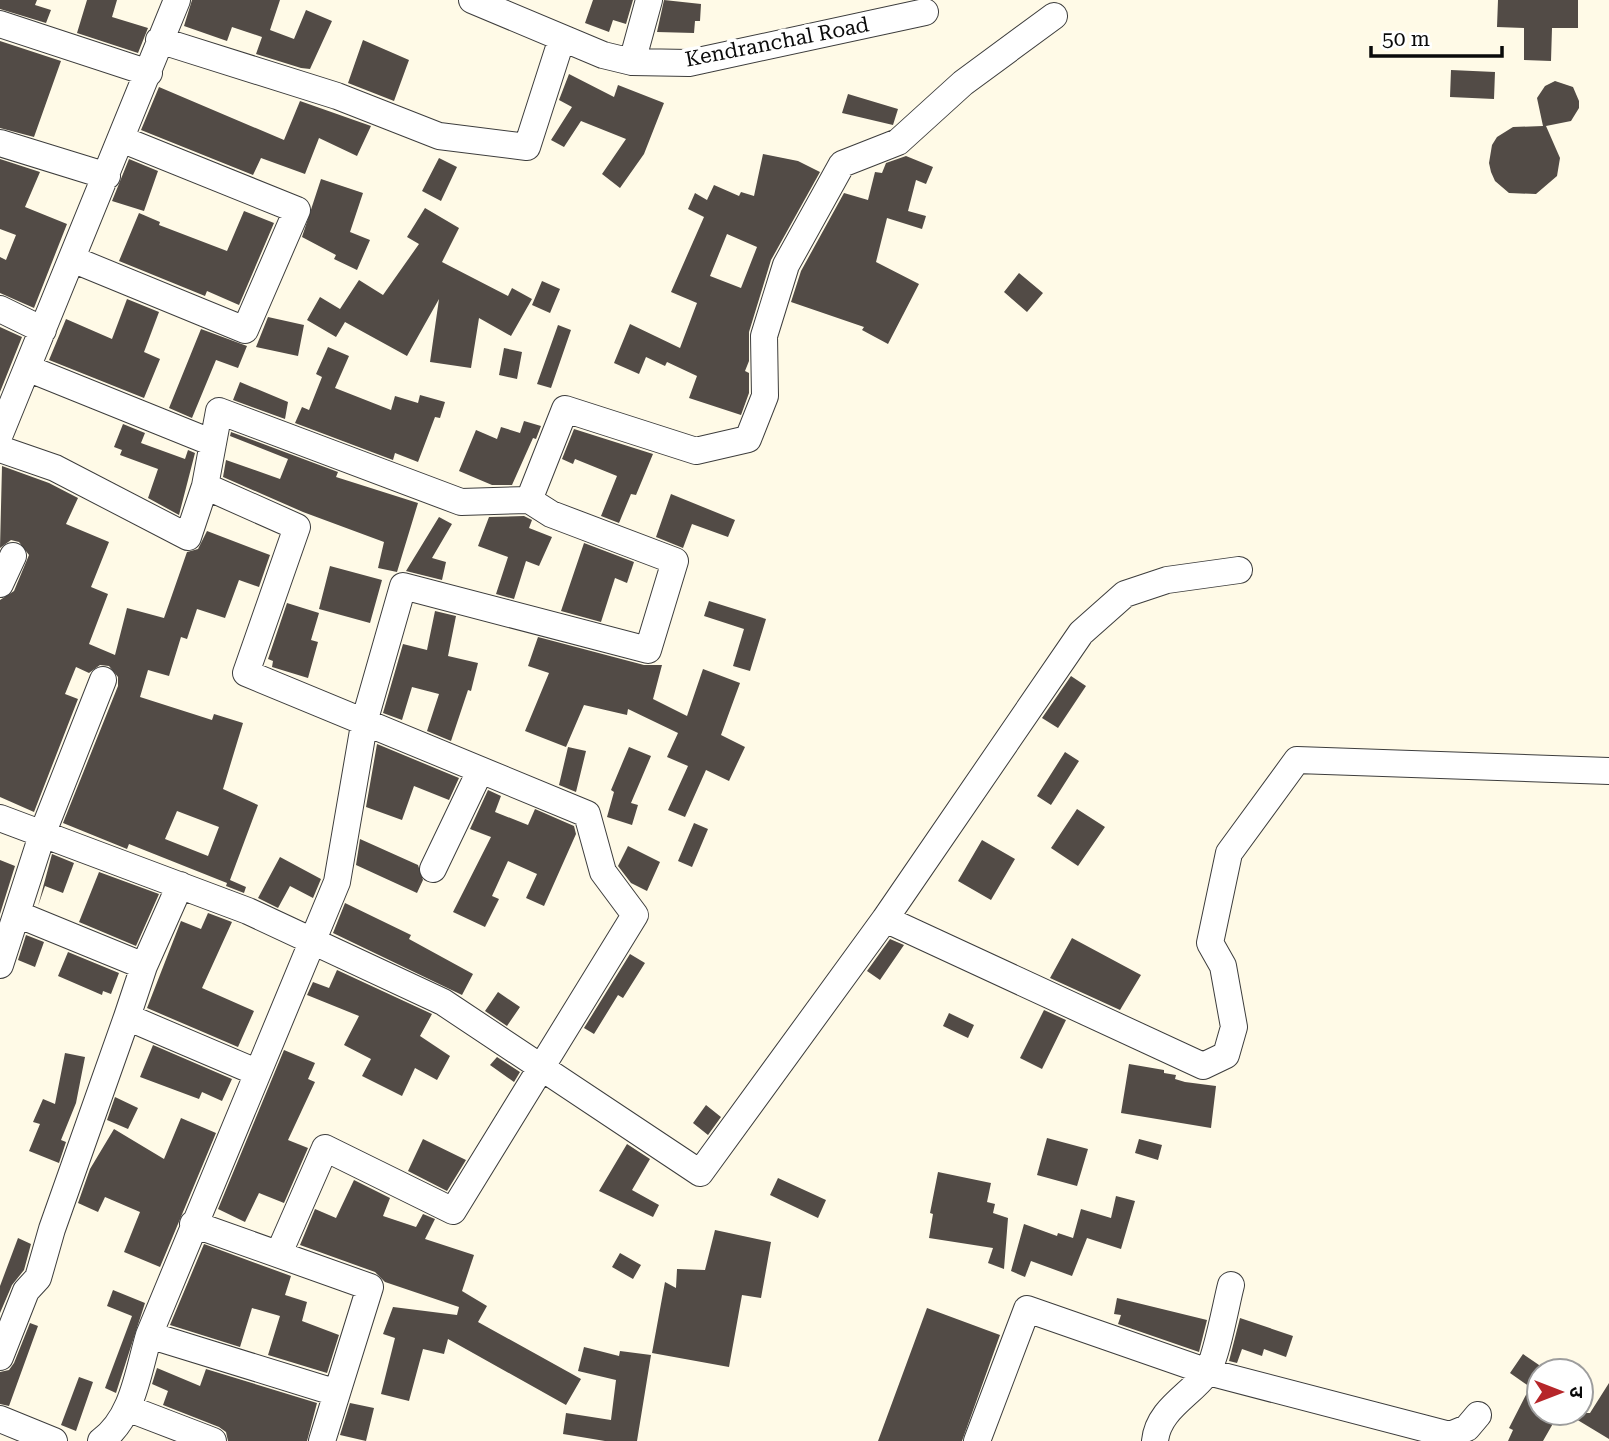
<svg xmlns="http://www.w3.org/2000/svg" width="1609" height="1441" font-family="'Roboto Serif','Noto Sans Devanagari',serif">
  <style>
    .building { fill: #524b46; fill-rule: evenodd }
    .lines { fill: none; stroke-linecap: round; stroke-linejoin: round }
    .minor-casing { stroke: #3d3d3d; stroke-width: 28 }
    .minor { stroke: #fff; stroke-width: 26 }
    .labels { text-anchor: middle; stroke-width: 7; stroke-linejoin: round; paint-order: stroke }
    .street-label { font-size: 21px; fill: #0a0a0a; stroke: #fff }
  </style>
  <rect width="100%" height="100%" fill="#fffae7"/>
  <!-- building -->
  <path class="building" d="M0 0H37L35 5 51 10 46 23 0 9Z
    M87 0H117L112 17 148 28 138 53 77 33Z
    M192 0H280L270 30 294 39 306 10 332 21 310 69 301 68 256 54 262 37 232 27 227 41 184 26Z
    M593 0H633L626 24 613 20 609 32 585 23Z
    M664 0 701 4 700 21H695L694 33 657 32Z
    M1498 0H1578V28H1552L1551 61 1524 60V28L1497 27Z
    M363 40 409 60 394 101 348 83Z
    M0 41 61 61 34 137 0 128Z
    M1451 70 1495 72 1494 99 1450 97Z
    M569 74 614 97 618 85 664 103 644 154 620 188 602 174 626 139 581 121 564 147 551 140 572 107 559 100Z
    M1555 81 1573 87 1579 101V108L1571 121 1546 126 1560 158 1557 176 1536 194 1509 193 1495 181 1491 172 1489 163 1492 145 1497 137 1513 127 1543 126 1537 98 1545 86Z
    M159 87 284 140 300 101 371 126 357 156 319 138 305 174 261 158 253 175 141 130Z
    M848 94 898 109 893 125 842 113Z
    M763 154 798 161 820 172 771 260 749 332V361L745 371 749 373V393L741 415 689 398 697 376 667 362 665 366 646 357 639 374 614 363 630 324 680 348 697 303 671 292 704 217 688 209 695 193 707 200 714 185 739 196 741 192 754 196ZM727 234 757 247 741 288 710 276Z
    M906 156 933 167 926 184 916 180 908 211 926 216 922 229 887 218 876 262 919 284 888 344 862 330 864 327 791 302 801 271 844 193 868 200 875 172 882 173 886 163Z
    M439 158 457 167 441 201 422 191Z
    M0 159 40 172 25 207 67 224 34 308 0 293V257L6 260 16 235 0 229Z
    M129 159 158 171 144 211 112 201Z
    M321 179 363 193 350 232 370 240 357 270 334 259 336 255 302 237Z
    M425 208 459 228 442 262 508 296 512 288 532 299 511 336 479 318 471 368 430 362 439 299 407 356 345 322 336 337 307 320 320 297 340 309 359 280 383 295 419 244 407 237Z
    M244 211 274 223 239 305 207 291 205 296 119 261 139 213 160 222 159 225 227 251Z
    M1019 273 1043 293 1027 312 1004 292Z
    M542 281 560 289 550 313 532 305Z
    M127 299 159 312 144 352 160 359 144 398 49 360 66 319 112 339Z
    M268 317 304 325 298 356 256 347Z
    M558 325 571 330 551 388 537 384Z
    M0 327 22 337 0 392Z
    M201 329 247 346 238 368 216 360 192 418 169 408Z
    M328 347 349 356 335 388 391 410 395 396 418 403 420 395 445 402 440 418 435 417 418 462 395 453 393 460 295 423 302 407 309 410 322 377 316 374Z
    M504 348 522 352 517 379 499 375Z
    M240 382 288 402 285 419 233 400Z
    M524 421 541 426 536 439 533 438 512 485H492L459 471 476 430 497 439 501 427 520 433Z
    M123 424 145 433 141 443 185 459 188 450 195 453 179 515 148 498 158 469 120 455 122 450 114 447Z
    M574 429 653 454 636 495 631 494 619 523 601 516 617 476 575 459 573 464 562 459Z
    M231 432 338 472 336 477 418 503 397 572 378 568 384 542 303 512 223 477 226 460 280 479 288 459 230 436Z
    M2 466 49 483 78 498 66 524 109 542 91 587 108 594 89 644 115 655 127 608 164 618 187 552 198 549 207 531 270 555 259 587 239 580 225 618 197 609 187 639 181 637 169 676 148 670 140 697 212 720 214 714 243 723 223 789 258 805 230 880 246 887 244 893 226 886 227 883 129 844 127 849 63 823 118 686V677L109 666 100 665 89 673 76 667 65 694 78 699 34 812 0 797V600L14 591 29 555 19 542 11 540 0 548ZM177 811 219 827 208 856 165 839Z
    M671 494 735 520 728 537 692 524 683 548 656 537Z
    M524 516 532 520 529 528 552 537 539 566 526 561 514 599 496 594 508 557 478 546 489 517Z
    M439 517 452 524 432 558 446 562 442 580 406 571Z
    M584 543 634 562 627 583 615 578 601 622 561 611Z
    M330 566 382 580 370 623 319 609Z
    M709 601 766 619 750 671 733 666 744 629 704 616Z
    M287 603 319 613 311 640 318 642 308 678 272 667 273 661 268 659Z
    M435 611 456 616 448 656 478 663 471 691 468 690 451 741 427 731 439 694 412 687 402 720 383 713 403 644 427 650Z
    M538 637 644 665H662L653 699 687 716 703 669 740 683 721 735 745 747 729 781 706 770 685 817 668 810 688 766 667 757 678 733 628 709 627 715 584 705 566 747 525 731 549 673 528 666Z
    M1071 676 1086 686 1058 728 1042 718Z
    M377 744 459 778 449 800 414 786 402 820 366 807Z
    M568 747 586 751 576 792 559 785Z
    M629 747 651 756 631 803 638 805 632 825 607 817 614 792 611 790Z
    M1065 752 1079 761 1051 805 1037 796Z
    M488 790 501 796 495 812 528 825 535 809 574 826 576 834 544 906 526 898 537 874 508 861 492 896 499 899 485 927 453 912 491 837 470 829Z
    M1077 809 1105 827 1078 866 1051 848Z
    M694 823 708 829 692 867 678 861Z
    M360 839 418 865 423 880 417 893 356 865Z
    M982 840 1015 859 991 900 958 881Z
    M628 846 660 862 647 891 631 883 618 866Z
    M52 854 74 863 63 893 45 886 38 906Z
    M280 857 321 879 313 898 290 886 278 908 258 898Z
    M0 860 15 866 0 914Z
    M99 872 159 894 136 946 79 922Z
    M345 903 411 935 409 939 473 974 462 995 333 933Z
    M208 913 232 922 202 988 254 1011 238 1047 147 1008 181 921 201 929Z
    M26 935 44 942 35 967 18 960Z
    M1072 938 1141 975 1120 1010 1050 978Z
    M890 939 904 945 880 980 867 971Z
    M68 952 119 973 111 994 103 991 102 995 58 976Z
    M630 954 645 963 623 998 618 995 594 1034 584 1028Z
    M337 970 432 1014 420 1036 450 1056 437 1080 415 1068 402 1096 362 1076 371 1059 344 1045 359 1016 307 995 313 982 329 988Z
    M498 992 520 1007 507 1026 485 1011Z
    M1044 1010 1066 1020 1042 1069 1020 1058Z
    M949 1013 974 1025 968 1038 943 1026Z
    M153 1045 232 1079 222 1101 202 1092 199 1099 140 1077Z
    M284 1050 315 1063 308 1079 315 1082 288 1140 308 1148 284 1203 259 1193 245 1222 218 1209Z
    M65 1053 85 1057 76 1103 61 1140 66 1142 59 1163 29 1151 40 1124 33 1122 43 1099 55 1104Z
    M497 1057 520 1072 514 1082 490 1065Z
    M1129 1064 1164 1070V1073L1176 1075 1175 1079 1185 1082 1216 1086 1211 1128 1121 1113Z
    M115 1097 138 1108 128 1129 107 1120Z
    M706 1105 721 1117 708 1135 693 1123Z
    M181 1118 216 1133 160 1267 124 1252 140 1212 105 1197 98 1212 78 1203 90 1169 114 1129 164 1159Z
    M1047 1138 1088 1149 1077 1186 1037 1175Z
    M423 1139 466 1160 447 1191 408 1171Z
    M1139 1139 1162 1145 1158 1160 1135 1153Z
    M627 1144 650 1159 632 1190 659 1205 653 1217 599 1191Z
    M938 1172 991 1183 987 1202 995 1204 993 1213 1008 1218 1004 1269 988 1263 993 1248 929 1238 933 1214 930 1213Z
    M778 1178 826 1200 818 1218 770 1195Z
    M354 1180 390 1198 383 1216 416 1227 423 1214 435 1219 425 1239 474 1255 462 1291 487 1306 478 1322 581 1379 566 1405 448 1339 444 1354 423 1349 409 1401 381 1394 395 1338 383 1334 393 1307 457 1315 459 1307 385 1282 375 1272 300 1245 315 1209 336 1218Z
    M1116 1196 1135 1201 1121 1249 1087 1238 1072 1276 1031 1261 1025 1277 1011 1271 1024 1224 1057 1236 1058 1233 1073 1238 1081 1209 1111 1218Z
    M715 1230 771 1242 761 1298 742 1295 729 1367 652 1353 665 1282 676 1288 677 1269 705 1270Z
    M18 1238 31 1244 24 1270 12 1285 0 1313V1286Z
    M204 1244 291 1276 285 1295 307 1302 302 1321 339 1335 327 1373 268 1355 280 1316 252 1308 240 1347 170 1325Z
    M620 1253 641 1265 633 1279 612 1267Z
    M113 1290 145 1303 116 1393 105 1388 132 1316 107 1306Z
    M1117 1298 1207 1320 1199 1352 1118 1324 1121 1315 1114 1314Z
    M927 1308 1000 1335 962 1441H878Z
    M1240 1318 1293 1336 1286 1357 1264 1349 1262 1356 1242 1349 1237 1363 1229 1361Z
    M30 1323 38 1326 9 1406 0 1404V1372L9 1370 14 1363Z
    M584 1347 619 1356 620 1351 651 1355 637 1441H605L563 1434 566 1413 611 1420 616 1380 578 1371Z
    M1523 1354 1539 1365V1413H1559L1543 1441H1508L1513 1430 1509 1428 1530 1387 1510 1373Z
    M157 1368 200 1386 206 1369 317 1403 307 1441H228L226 1432 219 1427 163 1405 168 1391 152 1384Z
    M79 1377 93 1382 76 1431 61 1425Z
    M1609 1383V1439L1566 1413H1590Z
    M350 1403 374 1408 366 1441 340 1435Z"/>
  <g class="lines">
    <defs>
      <path id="minor" d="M472 0 603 55 632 62 689 63 925 12
        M0 24 149 73
        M159 40 337 96 439 136 527 147 562 38
        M632 62 649 0
        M0 143 107 176
        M72 259 245 330 297 210 121 139
        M0 309 43 330
        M27 368 213 443
        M0 434 177 0
        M0 449 55 468 188 537 205 486 219 411 461 502 529 500
        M205 486 297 527 246 673 587 814 603 872 635 915 453 1211 325 1148 279 1253
        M0 584 13 556
        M0 818 248 911 443 1002 700 1173 885 919 1203 1066 1226 1055 1234 1027 1223 966 1210 943 1229 853 1297 760 1609 771
        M433 869 480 771
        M17 914 144 966 127 1017 256 1072
        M885 919 1081 633 1125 594 1167 580 1239 570
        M0 965 43 832 103 680
        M144 966 180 885
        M193 1224 370 1287 322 1441
        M149 1335 337 1393
        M0 1357 26 1291 38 1278 52 1229 127 1017
        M127 1408 213 1441
        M0 1419 54 1441
        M101 1441C133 1418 138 1372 149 1335L337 882 365 719 403 586 648 650 675 561 551 514 529 500 565 409 696 451 748 439 765 396 764 336 786 265 842 164 898 142 963 83 1054 16
        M977 1441 1027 1309 1208 1372 1450 1435 1467 1428 1478 1415
        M1155 1441C1158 1410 1189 1396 1206 1374 1216 1361 1226 1304 1231 1285"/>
    </defs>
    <!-- minor casing -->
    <use href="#minor" class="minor-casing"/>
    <!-- minor -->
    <use href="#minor" class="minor"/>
  </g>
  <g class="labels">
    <!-- street labels -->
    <g class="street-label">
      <text transform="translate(777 42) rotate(-11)" y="7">Kendranchal Road</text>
    </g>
  </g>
  <!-- north arrow -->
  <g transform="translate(1560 1392) rotate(90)"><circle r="33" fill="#ffffff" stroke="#9d9d9d" stroke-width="2"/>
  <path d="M0-5L12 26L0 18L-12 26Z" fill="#b6262a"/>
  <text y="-10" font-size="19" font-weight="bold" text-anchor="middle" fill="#0a0a0a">उ</text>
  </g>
  <!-- scale -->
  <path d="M1371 46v10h131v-10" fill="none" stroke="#0a0a0a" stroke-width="3.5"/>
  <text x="1382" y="46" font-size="21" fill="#0a0a0a" stroke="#ffffff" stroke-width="5" paint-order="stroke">50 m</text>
</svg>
